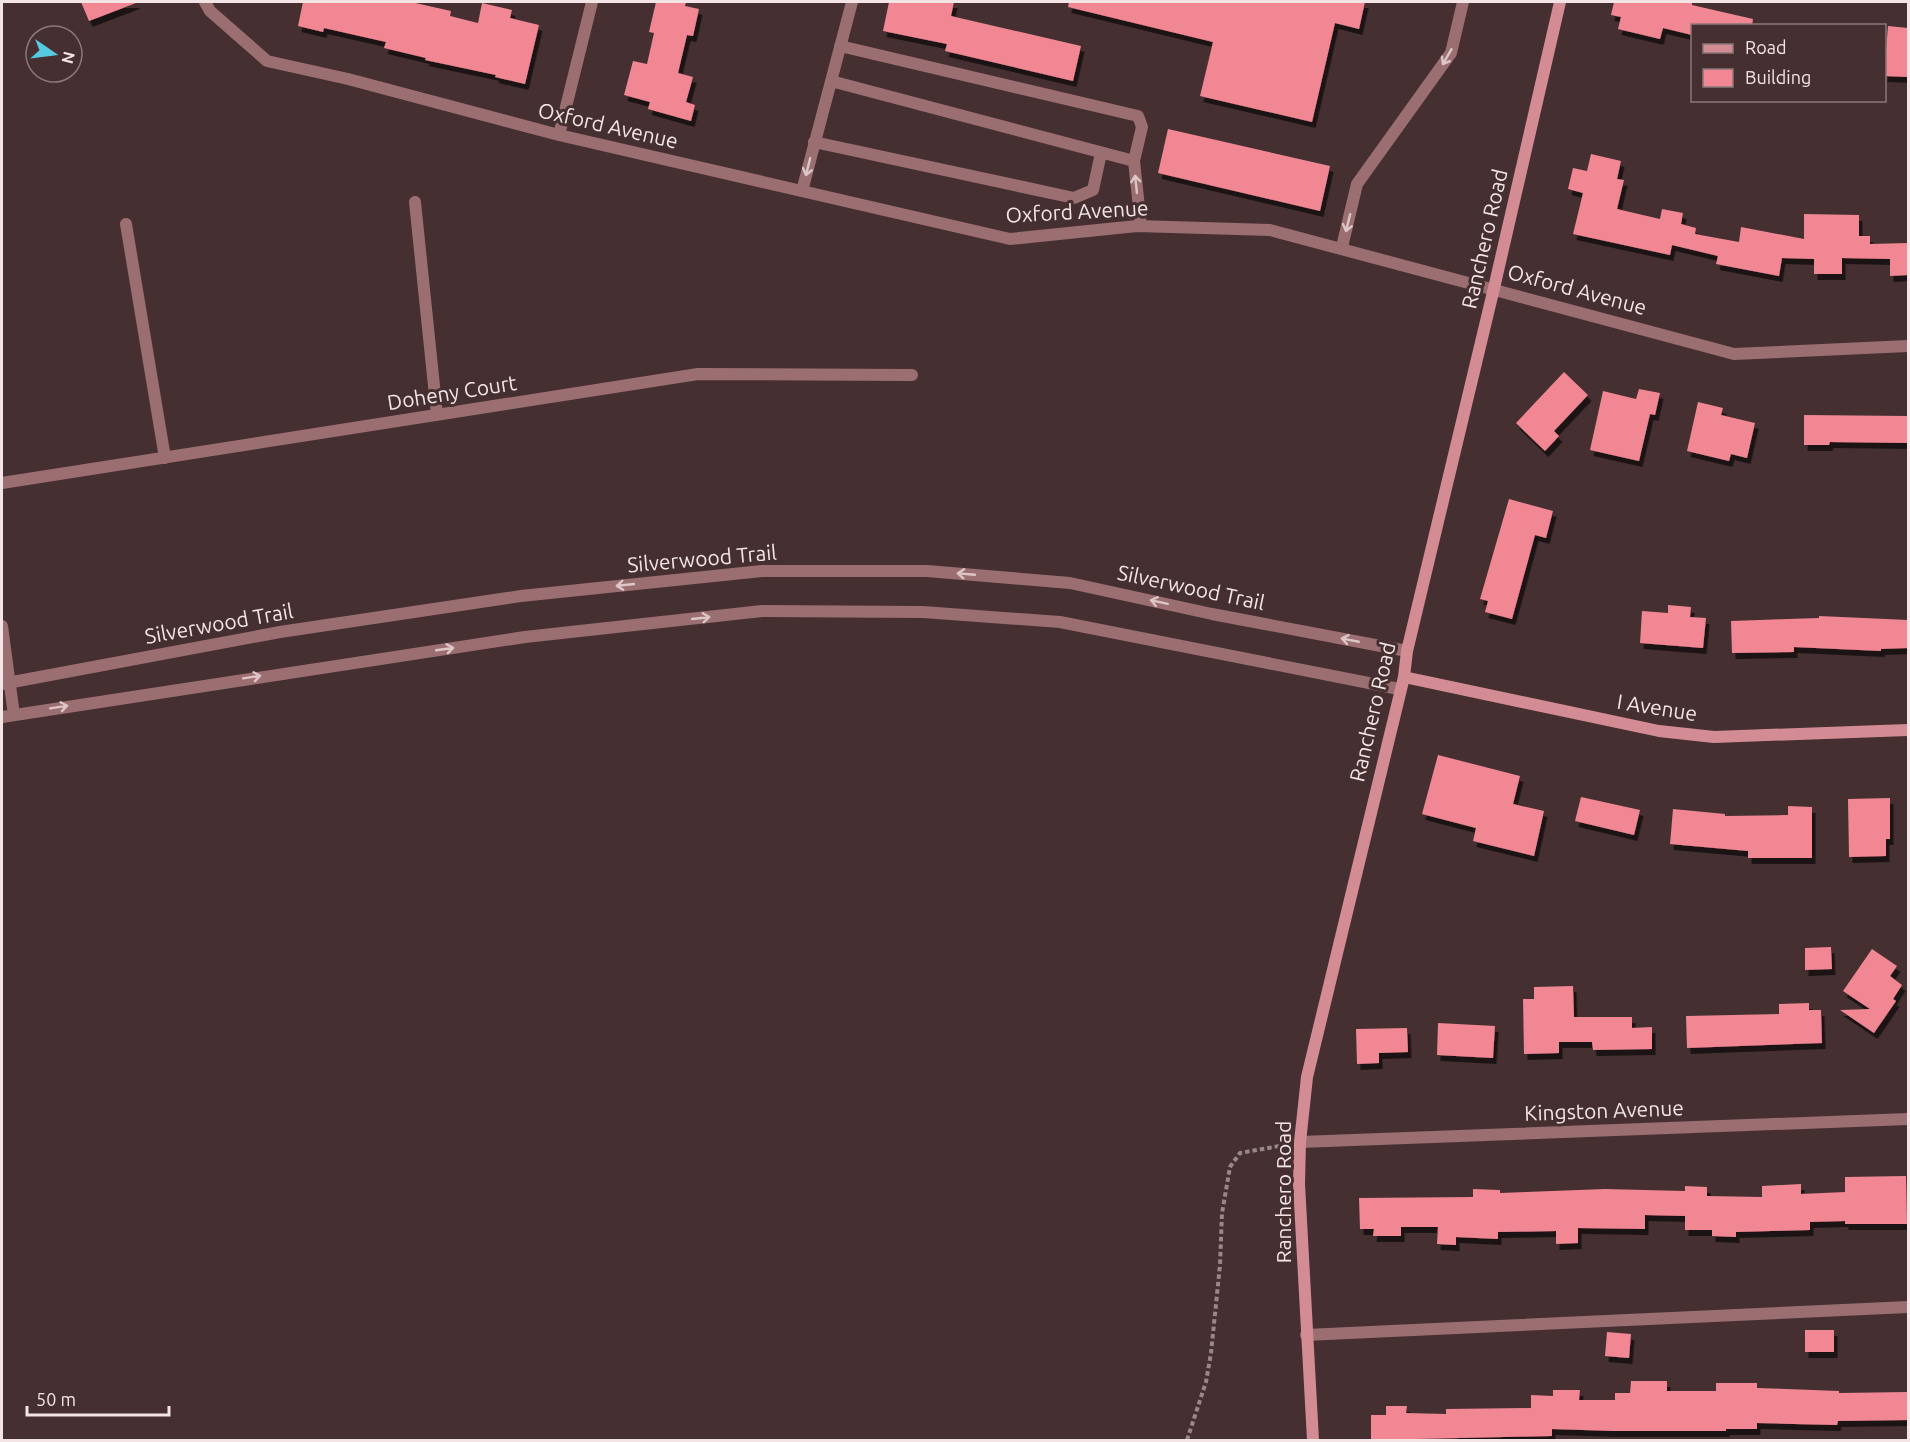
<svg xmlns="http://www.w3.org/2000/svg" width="1910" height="1442" font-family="Ubuntu,sans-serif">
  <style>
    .building { fill: #f08793; filter: url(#shadow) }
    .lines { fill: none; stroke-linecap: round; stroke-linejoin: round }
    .path { stroke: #9a8889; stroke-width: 4; stroke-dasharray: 4.5 3; stroke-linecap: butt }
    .lane { stroke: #9b6e72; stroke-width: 12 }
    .street { stroke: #9b6e72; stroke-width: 12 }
    .secondary { stroke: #d38c93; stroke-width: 12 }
    .oneway { stroke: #ddc6c8 }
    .labels { text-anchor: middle; stroke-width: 6; stroke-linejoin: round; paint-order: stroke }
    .street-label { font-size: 21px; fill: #f3e4e5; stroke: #452f31 }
  </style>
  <defs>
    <filter id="shadow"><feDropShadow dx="3.5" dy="6" stdDeviation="0" flood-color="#0009"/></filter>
  </defs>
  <rect width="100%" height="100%" fill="#452f31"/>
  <!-- building -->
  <path class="building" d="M81 2H136V3L89 21Z
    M303 2H411L451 11 450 16 478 23 482 3 512 10 510 18 539 25 525 84 495 77 496 75 425 60 426 58 384 48 386 42 324 28 323 32 298 26Z
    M656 2H686L685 6 699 9 693 36 687 35 678 73 693 77 686 102 695 105 691 121 648 109 650 102 624 95 633 61 647 64 654 33 649 32Z
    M889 2H954L951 16 1081 46 1073 81 945 51 947 44 883 31Z
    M1069 2H1365L1359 29 1335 23 1312 122 1200 96 1213 42 1068 7Z
    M1614 2H1692V5L1753 19 1752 26H1692V35L1663 28 1660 39 1618 29 1621 17 1611 15Z
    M1888 26 1908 28V77L1884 76Z
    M1168 129 1330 166 1320 211 1158 173Z
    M1591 154 1621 161 1617 179 1624 180 1617 209 1660 219 1662 209 1683 213 1681 224 1696 228 1695 234 1739 242 1741 227 1804 239V214L1859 215V236H1870V244L1908 243V275L1890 276V259L1842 258V274H1814V259L1782 258 1779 276 1716 264 1718 256 1672 245 1670 255 1573 234 1583 193 1568 189 1573 168 1587 171Z
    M1564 372 1588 395 1554 431 1559 436 1545 451 1516 423Z
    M1639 389 1660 393 1655 415 1650 414 1639 461 1590 450 1603 391 1636 399Z
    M1698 402 1723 408 1721 415 1755 423 1747 458 1731 454 1729 461 1687 451Z
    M1804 415 1908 416V443L1830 442 1829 445H1804Z
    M1509 499 1553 511 1546 538 1535 535 1512 619 1485 612 1488 601 1480 599Z
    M1668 605 1691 607 1690 617 1706 618 1703 648 1640 643 1642 611 1668 613Z
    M1819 616 1908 620V648L1881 649V651L1794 647V652L1732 653 1731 621 1819 618Z
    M1438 755 1520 776 1513 804 1544 811 1534 856 1473 841 1476 828 1422 814Z
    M1581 797 1640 810 1634 835 1575 821Z
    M1890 798V839H1886V856L1849 857 1848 799Z
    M1788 806 1812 807V858H1748V851L1670 844 1673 809 1725 814V816L1788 815Z
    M1831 947 1832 969 1805 970V948Z
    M1872 949 1897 966 1890 976 1902 985 1893 999 1896 1001 1874 1033 1840 1010 1870 1009 1843 991Z
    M1573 986 1574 1017H1632V1028L1652 1027V1049L1593 1050 1592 1042H1559V1053L1524 1054 1523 999H1534V987Z
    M1809 1003V1010H1821L1822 1043 1687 1048 1686 1016 1779 1014V1004Z
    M1438 1023 1495 1026 1493 1058 1437 1055Z
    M1407 1028 1408 1052 1379 1053V1063L1357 1064 1356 1029Z
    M1906 1176 1907 1224H1845V1221L1810 1222V1230L1736 1232V1237L1712 1236V1230H1685V1216L1645 1215V1229L1578 1228V1243L1556 1244V1231L1498 1232V1239L1456 1237V1245L1437 1244 1438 1227H1401V1236H1373L1374 1229H1360L1359 1198 1473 1197V1189L1500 1190V1193L1605 1189 1685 1191V1186L1707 1187V1196L1762 1197V1186L1801 1184V1194L1845 1192V1177Z
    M1805 1330H1834V1352H1805Z
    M1607 1332 1631 1334 1629 1358 1605 1356Z
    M1631 1381H1667V1391H1716V1383H1757V1388L1839 1391V1393L1908 1392V1420L1838 1421 1837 1425 1757 1423V1429H1726V1431H1614L1552 1429V1436L1371 1440V1415H1386V1406H1407L1406 1413 1446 1414V1409L1531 1408V1395L1553 1396V1390H1580L1579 1400H1615V1393H1630Z"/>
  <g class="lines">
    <!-- path -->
    <path class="path" d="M1187 1440 1206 1382 1211 1353 1220 1265 1222 1213 1230 1167 1240 1153 1285 1145"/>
    <!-- lane -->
    <path class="lane" d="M840 46 1138 116 1142 127 1134 161 1141 226
      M831 81 1134 161
      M814 142 1074 198 1093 190 1101 153
      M802 191 852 2
      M1342 247 1357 184 1451 53 1463 2
      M1306 1335 1908 1307"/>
    <!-- street -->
    <path class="street" d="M205 2 210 11 267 61 348 79 559 135 1010 239 1137 226 1270 230 1734 354 1908 346
      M559 135 592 2
      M415 202 437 415
      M126 224 165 458
      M2 483 698 374 912 375
      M2 626 14 715
      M2 684 280 632 521 596 762 571H927L1070 583 1212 614 1407 651
      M2 717 525 637 762 611 923 612 1060 622 1399 689
      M1300 1142 1908 1119"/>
    <!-- secondary -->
    <path class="secondary" d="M1404 677 1659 731 1714 737 1908 730
      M1313 1440 1299 1184 1300 1142 1307 1077 1404 677 1407 651 1494 288 1560 2"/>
  </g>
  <!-- one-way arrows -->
  <defs><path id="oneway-shaft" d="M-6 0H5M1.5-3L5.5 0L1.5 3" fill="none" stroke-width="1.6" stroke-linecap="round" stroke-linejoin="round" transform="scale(1.5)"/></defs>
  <g class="oneway">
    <use href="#oneway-shaft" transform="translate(1447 57) rotate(120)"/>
    <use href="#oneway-shaft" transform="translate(808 167) rotate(104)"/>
    <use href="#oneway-shaft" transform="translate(1136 184) rotate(-96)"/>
    <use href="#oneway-shaft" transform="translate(1348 223) rotate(104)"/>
    <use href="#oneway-shaft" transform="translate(966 574) rotate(-175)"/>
    <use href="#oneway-shaft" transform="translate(625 585) rotate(174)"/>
    <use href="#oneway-shaft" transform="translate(1159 602) rotate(-168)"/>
    <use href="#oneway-shaft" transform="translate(701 618) rotate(-6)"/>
    <use href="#oneway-shaft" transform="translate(1350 640) rotate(-169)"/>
    <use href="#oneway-shaft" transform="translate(445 649) rotate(-8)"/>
    <use href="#oneway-shaft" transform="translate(252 677) rotate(-9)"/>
    <use href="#oneway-shaft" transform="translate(59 707) rotate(-9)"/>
  </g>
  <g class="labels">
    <!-- street labels -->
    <g class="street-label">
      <text transform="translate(608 126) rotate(13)" y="7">Oxford Avenue</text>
      <text transform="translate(1077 212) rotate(-3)" y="7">Oxford Avenue</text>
      <text transform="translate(1485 239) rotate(-77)" y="7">Ranchero Road</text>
      <text transform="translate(1577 290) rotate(15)" y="7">Oxford Avenue</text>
      <text transform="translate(452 393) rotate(-9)" y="7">Doheny Court</text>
      <text transform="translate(702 559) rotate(-5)" y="7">Silverwood Trail</text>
      <text transform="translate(1191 588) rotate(12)" y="7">Silverwood Trail</text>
      <text transform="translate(219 624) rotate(-10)" y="7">Silverwood Trail</text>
      <text transform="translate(1657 708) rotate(9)" y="7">I Avenue</text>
      <text transform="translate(1373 712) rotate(-77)" y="7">Ranchero Road</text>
      <text transform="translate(1604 1111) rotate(-2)" y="7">Kingston Avenue</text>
      <text transform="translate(1284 1192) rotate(-90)" y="7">Ranchero Road</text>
    </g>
  </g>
  <!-- border -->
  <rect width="1910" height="1442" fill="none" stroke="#f3e4e5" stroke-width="6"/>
  <!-- legend -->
  <rect x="1691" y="24" width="195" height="78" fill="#452f31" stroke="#8b7779" stroke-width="1.5"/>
  <rect x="1703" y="44" width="30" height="9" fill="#d38c93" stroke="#8b7779" stroke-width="1.5"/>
  <text x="1745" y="54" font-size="18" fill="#f3e4e5">Road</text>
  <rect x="1703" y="69" width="30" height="18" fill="#f08793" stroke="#8b7779" stroke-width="1.5"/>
  <text x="1745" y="84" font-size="18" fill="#f3e4e5">Building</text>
  <!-- north arrow -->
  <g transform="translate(54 54) rotate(104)"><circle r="28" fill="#452f31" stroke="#8b7779" stroke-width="1.5"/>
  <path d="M0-4.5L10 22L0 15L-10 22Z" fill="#55cae0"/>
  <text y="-9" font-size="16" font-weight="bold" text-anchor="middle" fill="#f3e4e5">N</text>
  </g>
  <!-- scale -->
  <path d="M27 1406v9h142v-9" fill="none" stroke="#f3e4e5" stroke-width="3"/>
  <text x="36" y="1406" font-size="18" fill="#f3e4e5" stroke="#452f31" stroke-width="4.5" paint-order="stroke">50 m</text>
</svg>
